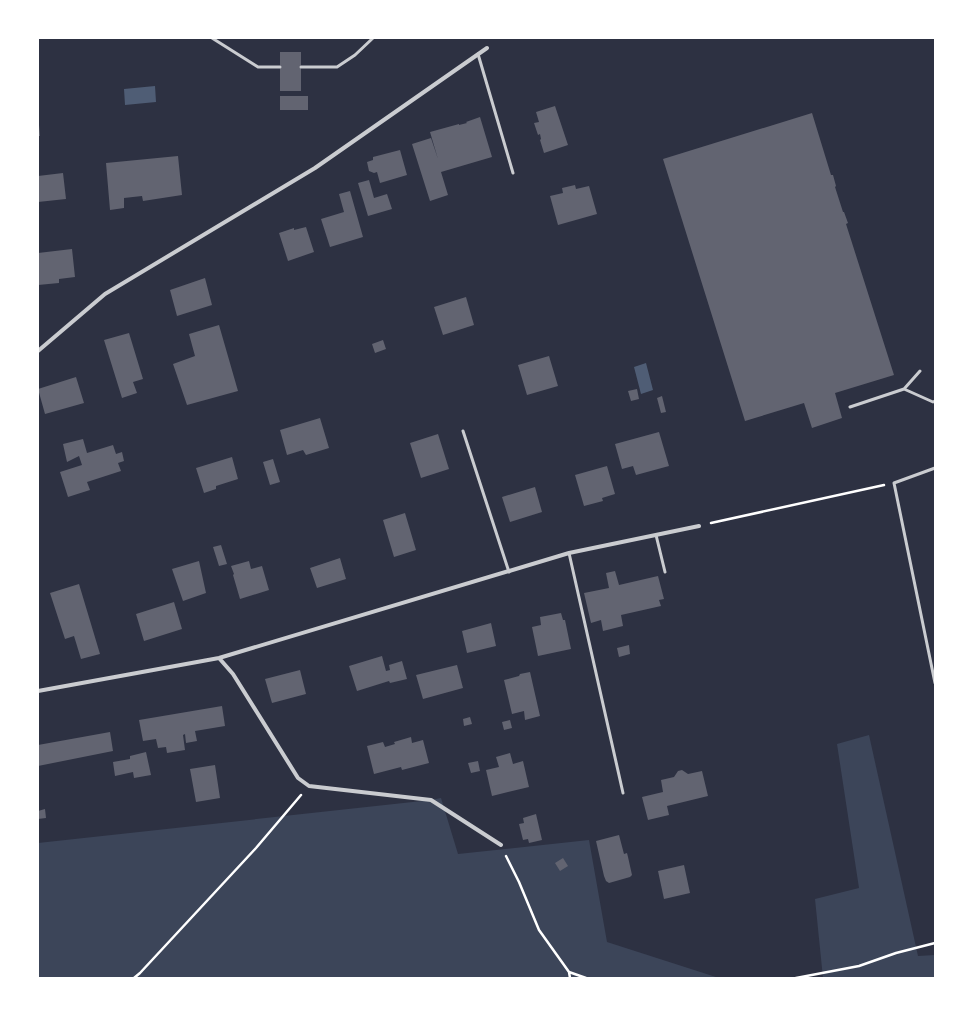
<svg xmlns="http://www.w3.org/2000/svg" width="973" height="1016" font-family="Mulish,sans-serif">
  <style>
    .green { fill: #3c4559 }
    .water { fill: #4f5d75 }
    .building { fill: #626471 }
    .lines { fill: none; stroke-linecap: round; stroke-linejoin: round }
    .path { stroke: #fff; stroke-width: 2.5 }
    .service { stroke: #caccd0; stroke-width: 3 }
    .minor { stroke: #caccd0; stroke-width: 4 }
  </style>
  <rect width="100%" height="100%" fill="#2d3142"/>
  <!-- green -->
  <path class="green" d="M869 735 918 956 935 955V978H821H823L815 899 859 888 837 744Z
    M441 798 458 854 589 840 607 942 719 978H38V843L431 800Z"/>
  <!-- water -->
  <path class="water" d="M155 86 156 102 125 105 124 89Z
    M646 363 653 390 641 394 634 367Z"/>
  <!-- building -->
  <path class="building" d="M280 52H301V91H280Z
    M280 96H308V110H280Z
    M555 106 568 145 544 153 540 140 541 139 540 134 538 135 534 123 539 122 536 112Z
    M812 113 831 175H833L836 186 835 187 843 212H844L848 223 846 224 894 375 835 393 842 418 812 428 804 403 745 421 663 159Z
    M480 117 492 157 441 172 448 195 430 201 412 144 431 138 438 159 430 132 459 124V125L467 123 466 122Z
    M38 125H39L40 136H38Z
    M400 150 407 175 380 183 377 172 374 173 369 171 367 162 373 160V157Z
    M178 156 182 195 143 201 142 196 124 198V208L110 210 106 163Z
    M63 173 66 199 38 202V176Z
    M369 180 374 198 387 194 392 209 368 216 358 183Z
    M575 185 576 189 589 186 597 214 558 225 550 196 563 193 562 188Z
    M350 191 363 237 330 247 321 219 344 212 339 194Z
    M306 227 314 252 288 261 279 233 294 228V230Z
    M72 249 75 277 59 279V283L38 285V253Z
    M205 278 212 305 177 316 170 290Z
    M466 297 474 325 443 335 434 307Z
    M219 325 238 391 187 405 173 364 195 356 189 334Z
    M129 333 143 379 133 382 137 393 122 398 104 340Z
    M383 340 386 349 375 353 372 344Z
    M549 356 558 386 527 395 518 365Z
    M76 377 84 403 45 414 38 389Z
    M637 389 639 399 631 401 628 391Z
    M662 396 666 412 661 413 657 398Z
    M320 418 329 448 306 455 303 450 287 455 280 430Z
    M659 432 669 466 636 475 633 466 622 469 615 444Z
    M438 434 449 469 421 478 410 443Z
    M83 439 87 453 113 445 116 454 122 452 124 461 118 463 121 471 87 482 90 490 68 497 60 472 82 465 79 456 67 462 63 444Z
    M232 457 238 479 216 486V489L204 493 196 468Z
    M273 459 280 482 270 485 263 462Z
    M607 466 615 494 602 498 603 501 584 506 575 475Z
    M535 487 542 512 510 522 502 497Z
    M405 513 416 550 394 557 383 520Z
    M221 545 227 564 219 566 213 547Z
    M340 558 346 579 317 588 310 568Z
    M199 561 206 593 183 601 172 569Z
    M249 561 251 569 262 566 269 590 240 599 233 575 234 574 231 566Z
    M615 571 619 585 658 576 664 599 659 600 661 606 621 615 623 626 603 631 601 620 591 623 584 593 609 588 606 573Z
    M79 584 100 654 81 659 74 636 65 639 50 593Z
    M174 602 182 629 144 641 136 614Z
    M561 613 563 620H565L571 649 538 656 532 627 541 625 540 617Z
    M491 623 496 646 467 653 462 631Z
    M629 645 630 654 619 657 617 648Z
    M382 656 386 671 390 670 389 665 402 661 407 679 390 683 389 681 357 691 349 666Z
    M457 665 463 688 423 699 416 675Z
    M300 670 306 694 272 703 265 679Z
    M530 672 540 716 525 720 524 711 512 714 504 680 519 676 520 674Z
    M222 706 225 726 195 731 197 741 186 743 185 734 183 735 185 750 167 753 166 747 158 748 156 739 143 741 139 720Z
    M470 717 472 724 464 726 463 719Z
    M510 720 512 728 504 730 502 722Z
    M110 732 113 751 38 766V745Z
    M411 737 412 743 423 740 429 763 402 770 401 767 374 774 367 746 383 742 385 747 395 744 394 742Z
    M146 752 151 775 134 778 133 772 115 776 113 762 130 759V756Z
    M510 753 513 764 523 761 529 787 492 796 486 770 499 767 496 757Z
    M478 761 480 771 471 773 468 763Z
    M215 765 220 798 196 802 190 769Z
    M682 770 688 774 702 771 708 796 667 806 669 815 648 820 642 797 663 792 661 780 674 777 678 771Z
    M45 809 46 818 38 819V811Z
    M536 814 542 840 529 843 528 839 523 840 519 824 524 823 523 818Z
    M619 835 624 854 627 853 628 857 632 875 630 877 609 883 606 881 604 876 596 841Z
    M563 858 568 866 560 871 555 863Z
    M684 865 690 893 664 899 658 871Z"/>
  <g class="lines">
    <!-- path -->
    <path class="path" d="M711 523 884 485
      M506 856 519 882 539 930 569 972 570 978
      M569 972 586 978
      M134 978 140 973 256 848 301 795
      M796 978 859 966 896 953 935 943"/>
    <!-- service -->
    <path class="service" d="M212 38 258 67H280
      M478 54 513 173
      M301 67H337L355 55 373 38
      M904 389 933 402 935 401
      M850 407 904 389 920 371
      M463 431 509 572
      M935 468 894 483 935 683
      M656 535 665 572
      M569 553 623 793"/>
    <!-- minor -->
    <path class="minor" d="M38 351 105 294 315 168 487 48
      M219 658 233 674 298 778 309 786 431 800 501 845
      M38 691 219 658 569 553 699 526"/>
  </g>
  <!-- border -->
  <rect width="973" height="1016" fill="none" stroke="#ffffff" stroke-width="78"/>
</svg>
